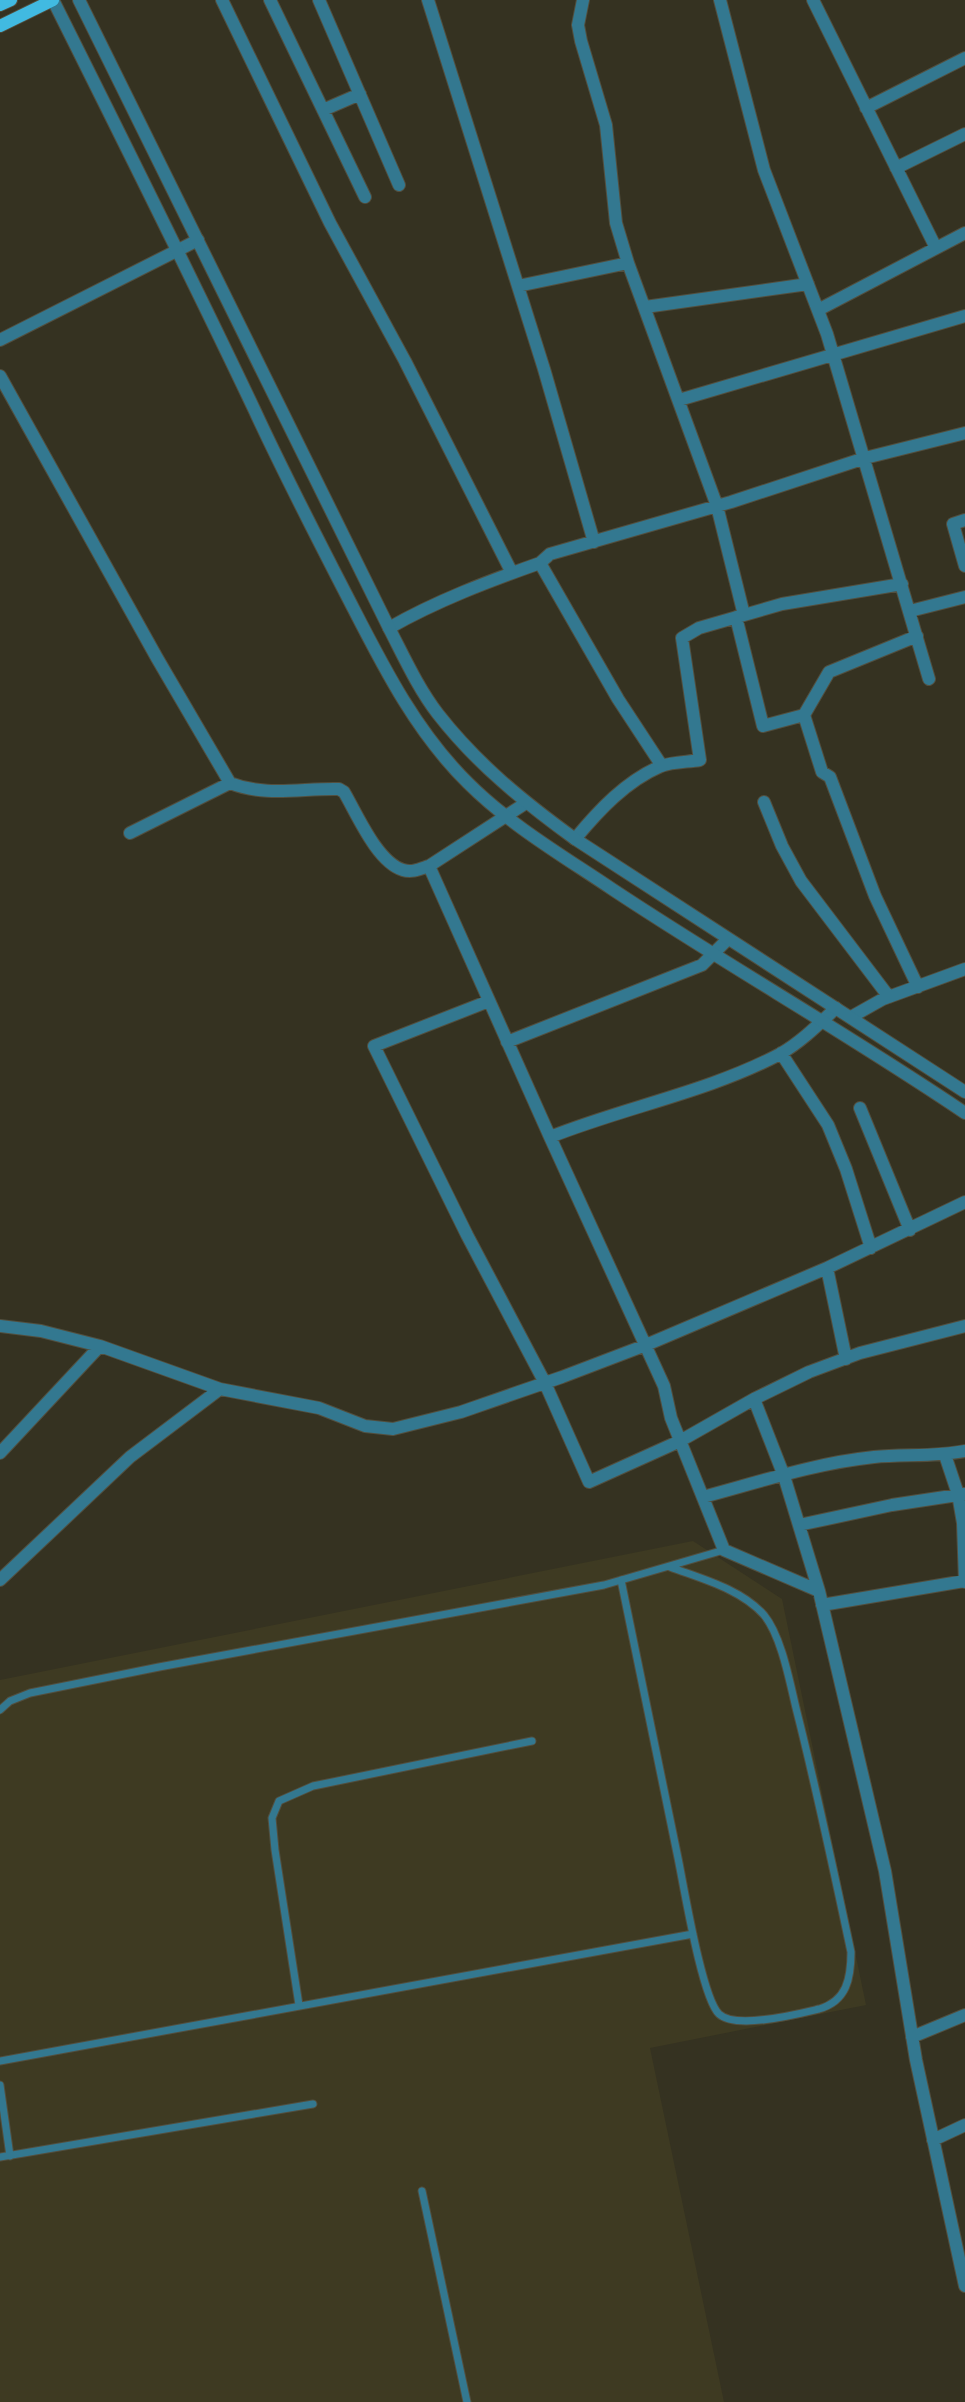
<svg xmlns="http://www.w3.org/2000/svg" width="965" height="2402" font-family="'DM Sans',sans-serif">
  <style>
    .built { fill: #3e3a22 }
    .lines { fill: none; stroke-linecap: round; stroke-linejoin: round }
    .service-casing { stroke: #524f3f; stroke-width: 9 }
    .minor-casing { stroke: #524f3f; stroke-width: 14 }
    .tertiary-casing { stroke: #524f3f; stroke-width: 14 }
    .primary-casing { stroke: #524f3f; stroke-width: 14 }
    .service { stroke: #337890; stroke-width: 7 }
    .minor { stroke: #337890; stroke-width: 12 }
    .tertiary { stroke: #337890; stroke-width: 12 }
    .primary { stroke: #41bae1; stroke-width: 12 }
  </style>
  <rect width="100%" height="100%" fill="#353221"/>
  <!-- built -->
  <path class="built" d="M693 1541 782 1599 866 2005 650 2048 724 2402H0V1680Z"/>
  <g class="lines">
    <defs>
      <path id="service" d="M621 1580C640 1673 659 1766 678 1858 684 1887 702 1998 719 2014 736 2030 798 2014 819 2009 847 2001 851 1978 851 1952 834 1872 817 1791 797 1712 790 1684 782 1637 764 1615 741 1589 702 1579 670 1567
        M0 1710 10 1701 30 1693 159 1667 604 1585 724 1550
        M299 2005 275 1850 272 1818 279 1801 313 1786 532 1741
        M0 2061 693 1934
        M0 2085 10 2156
        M0 2157 313 2104
        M422 2191 467 2402"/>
      <path id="minor" d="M222 0 330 223 405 361 512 573
        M270 0 365 197
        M319 0 399 185
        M428 0 544 369 594 542
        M583 0 578 25 581 41 606 125 616 223 628 263
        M720 0 764 170 827 334 929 679
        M813 0 936 248
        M866 108 965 58
        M323 110 360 94
        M896 168 965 134
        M518 286 628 263 717 506 744 615
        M645 307 808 284
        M818 310 965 233
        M0 340 198 240
        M0 376 157 658 230 783C265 797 302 788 339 789L344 792C357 814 377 862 403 870 412 873 420 869 429 866
        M679 400 965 316
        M965 520 953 524 965 566
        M910 611 965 597
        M736 617 763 726 804 715 822 772 830 777 875 896 918 987
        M389 628C436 601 489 581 540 563
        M804 715 829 672 917 636
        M662 766 618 699 540 563 550 554 731 502 865 458 965 433
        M764 802 782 846 801 881 889 997
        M526 803 429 866 550 1137 664 1386 671 1418 724 1550 819 1591 885 1871 916 2060 965 2286
        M130 833 230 783
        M575 839C599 810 626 781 661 766 672 762 688 762 700 760L682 638 699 628 782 604 902 584
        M489 1001 374 1046 467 1235 545 1383 589 1482 680 1441 754 1399 809 1372 860 1353 965 1326
        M851 1017 883 999 965 969
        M507 1042 702 965 728 939
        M781 1053 828 1125 846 1169 871 1248
        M860 1108 910 1230
        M550 1137C625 1107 708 1092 780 1054 801 1042 819 1024 836 1008
        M827 1268 846 1359
        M0 1326 41 1331 100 1346 220 1389 319 1408 365 1426 393 1429 461 1412 562 1377 646 1345 827 1268 965 1202
        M754 1399 784 1476 819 1591
        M0 1453 100 1346
        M945 1455 958 1494 963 1523 965 1582
        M703 1497C759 1482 816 1463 874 1457 904 1454 935 1457 965 1451
        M799 1525 892 1505 965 1494
        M0 1580 130 1457 220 1389
        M822 1605 965 1581
        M912 2037 965 2015
        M933 2140 965 2125"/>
      <path id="tertiary" d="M53 0C121 136 189 272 254 409 283 472 315 534 347 596 381 662 414 730 468 783 510 825 563 856 612 889 728 966 850 1035 965 1113
        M79 0 389 628C404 657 418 688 438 714 477 764 524 802 575 839L965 1092"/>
      <path id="primary" d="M0 5 11 0
        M0 26 53 0"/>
    </defs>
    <!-- service casing -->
    <use href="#service" class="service-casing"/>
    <!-- minor casing -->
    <use href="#minor" class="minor-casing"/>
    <!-- tertiary casing -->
    <use href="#tertiary" class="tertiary-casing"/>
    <!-- primary casing -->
    <use href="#primary" class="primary-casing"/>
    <!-- service -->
    <use href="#service" class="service"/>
    <!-- minor -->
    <use href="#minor" class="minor"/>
    <!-- tertiary -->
    <use href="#tertiary" class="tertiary"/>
    <!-- primary -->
    <use href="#primary" class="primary"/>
  </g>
</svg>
